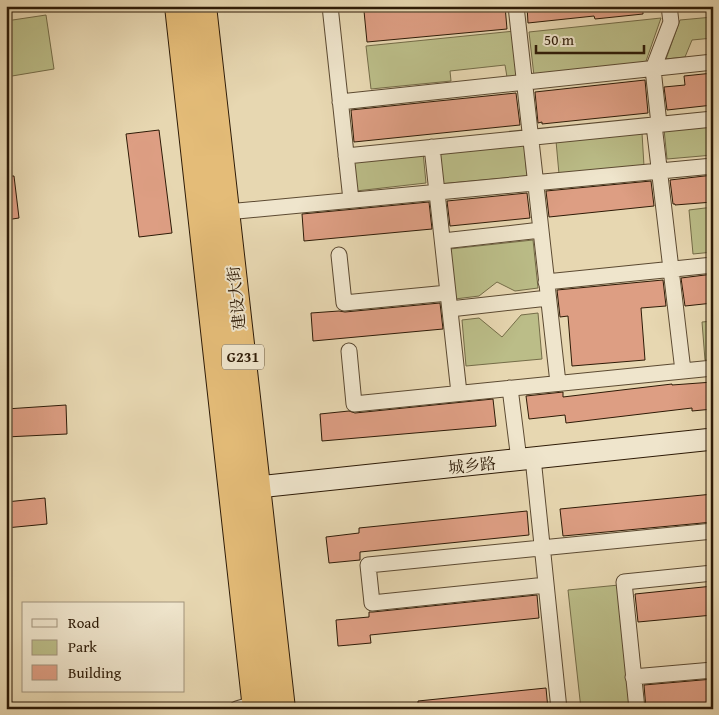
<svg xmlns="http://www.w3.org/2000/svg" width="719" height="715" font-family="'Gentium Book Plus','Noto Serif SC',serif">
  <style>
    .green { fill: #bbbd88; stroke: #746c48 }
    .building { fill: #dd9e83; stroke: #2e1b07 }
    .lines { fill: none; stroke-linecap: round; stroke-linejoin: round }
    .minor-casing { stroke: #5c4a32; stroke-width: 17 }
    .secondary-casing { stroke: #2e1b07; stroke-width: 23 }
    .trunk-casing { stroke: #2e1b07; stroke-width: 28 }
    .minor { stroke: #efe5cc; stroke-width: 15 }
    .secondary { stroke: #efe5cc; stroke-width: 21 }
    .trunk { stroke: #e4bc78; stroke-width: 26 }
    .labels { text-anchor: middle; stroke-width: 4; stroke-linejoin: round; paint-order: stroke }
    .shield { fill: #efe5cc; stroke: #685842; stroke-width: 1 }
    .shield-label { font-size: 15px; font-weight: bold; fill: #2e1b07 }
    .street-label { font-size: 16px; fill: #2e1b07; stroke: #efe5cc }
  </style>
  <rect width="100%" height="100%" fill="#e7d7b1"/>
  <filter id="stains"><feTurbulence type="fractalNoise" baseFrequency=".004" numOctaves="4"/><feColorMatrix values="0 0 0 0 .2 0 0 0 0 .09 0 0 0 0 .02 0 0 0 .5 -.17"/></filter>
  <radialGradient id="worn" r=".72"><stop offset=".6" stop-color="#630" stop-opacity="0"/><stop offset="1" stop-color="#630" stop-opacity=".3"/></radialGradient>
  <!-- green -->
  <path class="green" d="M46 15 54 69 6 77V21Z
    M713 17V38L692 40 685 57 666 59 680 20Z
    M661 18 645 64 534 76 529 32Z
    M515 31 519 76 507 77 505 65 450 71 451 81 371 89 366 46Z
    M713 124V155L667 159 664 129Z
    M642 133 644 166 559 174 556 141Z
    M524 144 527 176 439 184 436 152Z
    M423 152 426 183 356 191 353 159Z
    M713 207V252L693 254 689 210Z
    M533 240 538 288 515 291 497 282 479 296 455 299 450 249Z
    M538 313 542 359 466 366 462 320 479 318 502 337 521 315Z
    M713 321V360H705L702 322Z
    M619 585 631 709H581L568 590Z"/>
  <!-- building -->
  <path class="building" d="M417 6H505L507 29 367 42 364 11Z
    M527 6H643V14L595 19 594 16 528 23Z
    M713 73V105L667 110 664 87 685 85 684 76Z
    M645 80 648 113 542 124V122L538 123 535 92Z
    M516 93 520 125 354 142 351 110Z
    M159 130 172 233 139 237 126 134Z
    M713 175V202L675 205V204H673L670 180Z
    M6 176H14L19 218 6 220Z
    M651 181 654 206 549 217 546 191Z
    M527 193 530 218 450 226 447 201Z
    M429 202 432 229 304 241 302 214Z
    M713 274V303L685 306 681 278Z
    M663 280 666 306 641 308 645 360 572 366 568 316 560 317 557 290Z
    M440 303 443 329 313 341 311 313 339 311 345 312Z
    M713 382V409L692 411V408L566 423 565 415 529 419 526 396 563 392V397L672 384V385Z
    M493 399 496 426 322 441 320 414 349 411 355 413Z
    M66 405 67 434 6 437V409Z
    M713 494V522L563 536 560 509Z
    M45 498 47 524 6 528V502Z
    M527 511 529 535 360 552V560L329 563 326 537 359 533V528Z
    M713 586V615L638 622 635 594Z
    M537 595 539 618 370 635 371 643 338 646 336 620 369 617V612H373Z
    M713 679V704L663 709H646L644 685Z
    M546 688 548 709H418V701Z"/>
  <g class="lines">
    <defs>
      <path id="minor" d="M330 6 351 200
        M516 6 558 383
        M340 102 713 62
        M659 124 653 69 671 22 669 6
        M654 125 683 371
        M432 147 459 393
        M346 156 713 119
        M227 212 713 166
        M443 241 541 230
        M339 255 344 303 448 293
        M546 282 713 265
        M450 309 548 298
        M349 351 354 404 713 368
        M510 388 519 460
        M533 458 559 709
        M546 585 372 603 368 565 713 531
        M633 677 713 670
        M237 709 260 702
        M637 709 624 582 713 573"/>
      <path id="secondary" d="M241 491 258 487 713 439"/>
      <path id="trunk" d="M178 6 256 709
        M203 6 282 709"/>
    </defs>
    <!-- minor casing -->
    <use href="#minor" class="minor-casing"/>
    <!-- secondary casing -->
    <use href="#secondary" class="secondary-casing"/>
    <!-- trunk casing -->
    <use href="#trunk" class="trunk-casing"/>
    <!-- minor -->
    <use href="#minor" class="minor"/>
    <!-- secondary -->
    <use href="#secondary" class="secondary"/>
    <!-- trunk -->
    <use href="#trunk" class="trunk"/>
  </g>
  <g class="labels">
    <!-- shield labels -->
    <rect class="shield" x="222" y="344.5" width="42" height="25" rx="4"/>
    <g class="shield-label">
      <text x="243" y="362">G231</text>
    </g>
    <!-- street labels -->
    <g class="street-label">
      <text transform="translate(236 298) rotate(-96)" y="6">建设大街</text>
      <text transform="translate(472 465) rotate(-6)" y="6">城乡路</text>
    </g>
  </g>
  <!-- margin -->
  <rect width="719" height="715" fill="none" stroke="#e7d7b1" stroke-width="25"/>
  <rect x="8" y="8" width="704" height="700" fill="none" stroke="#2e1b07" stroke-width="2.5"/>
  <rect x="12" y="12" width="694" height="690" fill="none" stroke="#2e1b07"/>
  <!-- legend -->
  <rect x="22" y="602" width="162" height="90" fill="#efe5cc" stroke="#a2947d"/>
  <rect x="32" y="619" width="25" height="8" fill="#efe5cc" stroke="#a2947d"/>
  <text x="68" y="628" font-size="15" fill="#2e1b07">Road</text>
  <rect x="32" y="640" width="25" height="15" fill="#bbbd88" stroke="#a2947d"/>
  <text x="68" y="652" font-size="15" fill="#2e1b07">Park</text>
  <rect x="32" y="665" width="25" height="15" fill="#dd9e83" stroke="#a2947d"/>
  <text x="68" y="678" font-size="15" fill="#2e1b07">Building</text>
  <!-- scale -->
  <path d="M536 45v8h108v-8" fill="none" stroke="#2e1b07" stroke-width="2.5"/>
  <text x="544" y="45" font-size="15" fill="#2e1b07" stroke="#efe5cc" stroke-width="4" paint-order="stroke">50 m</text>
  <rect width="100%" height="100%" filter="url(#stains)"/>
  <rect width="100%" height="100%" fill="url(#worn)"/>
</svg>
